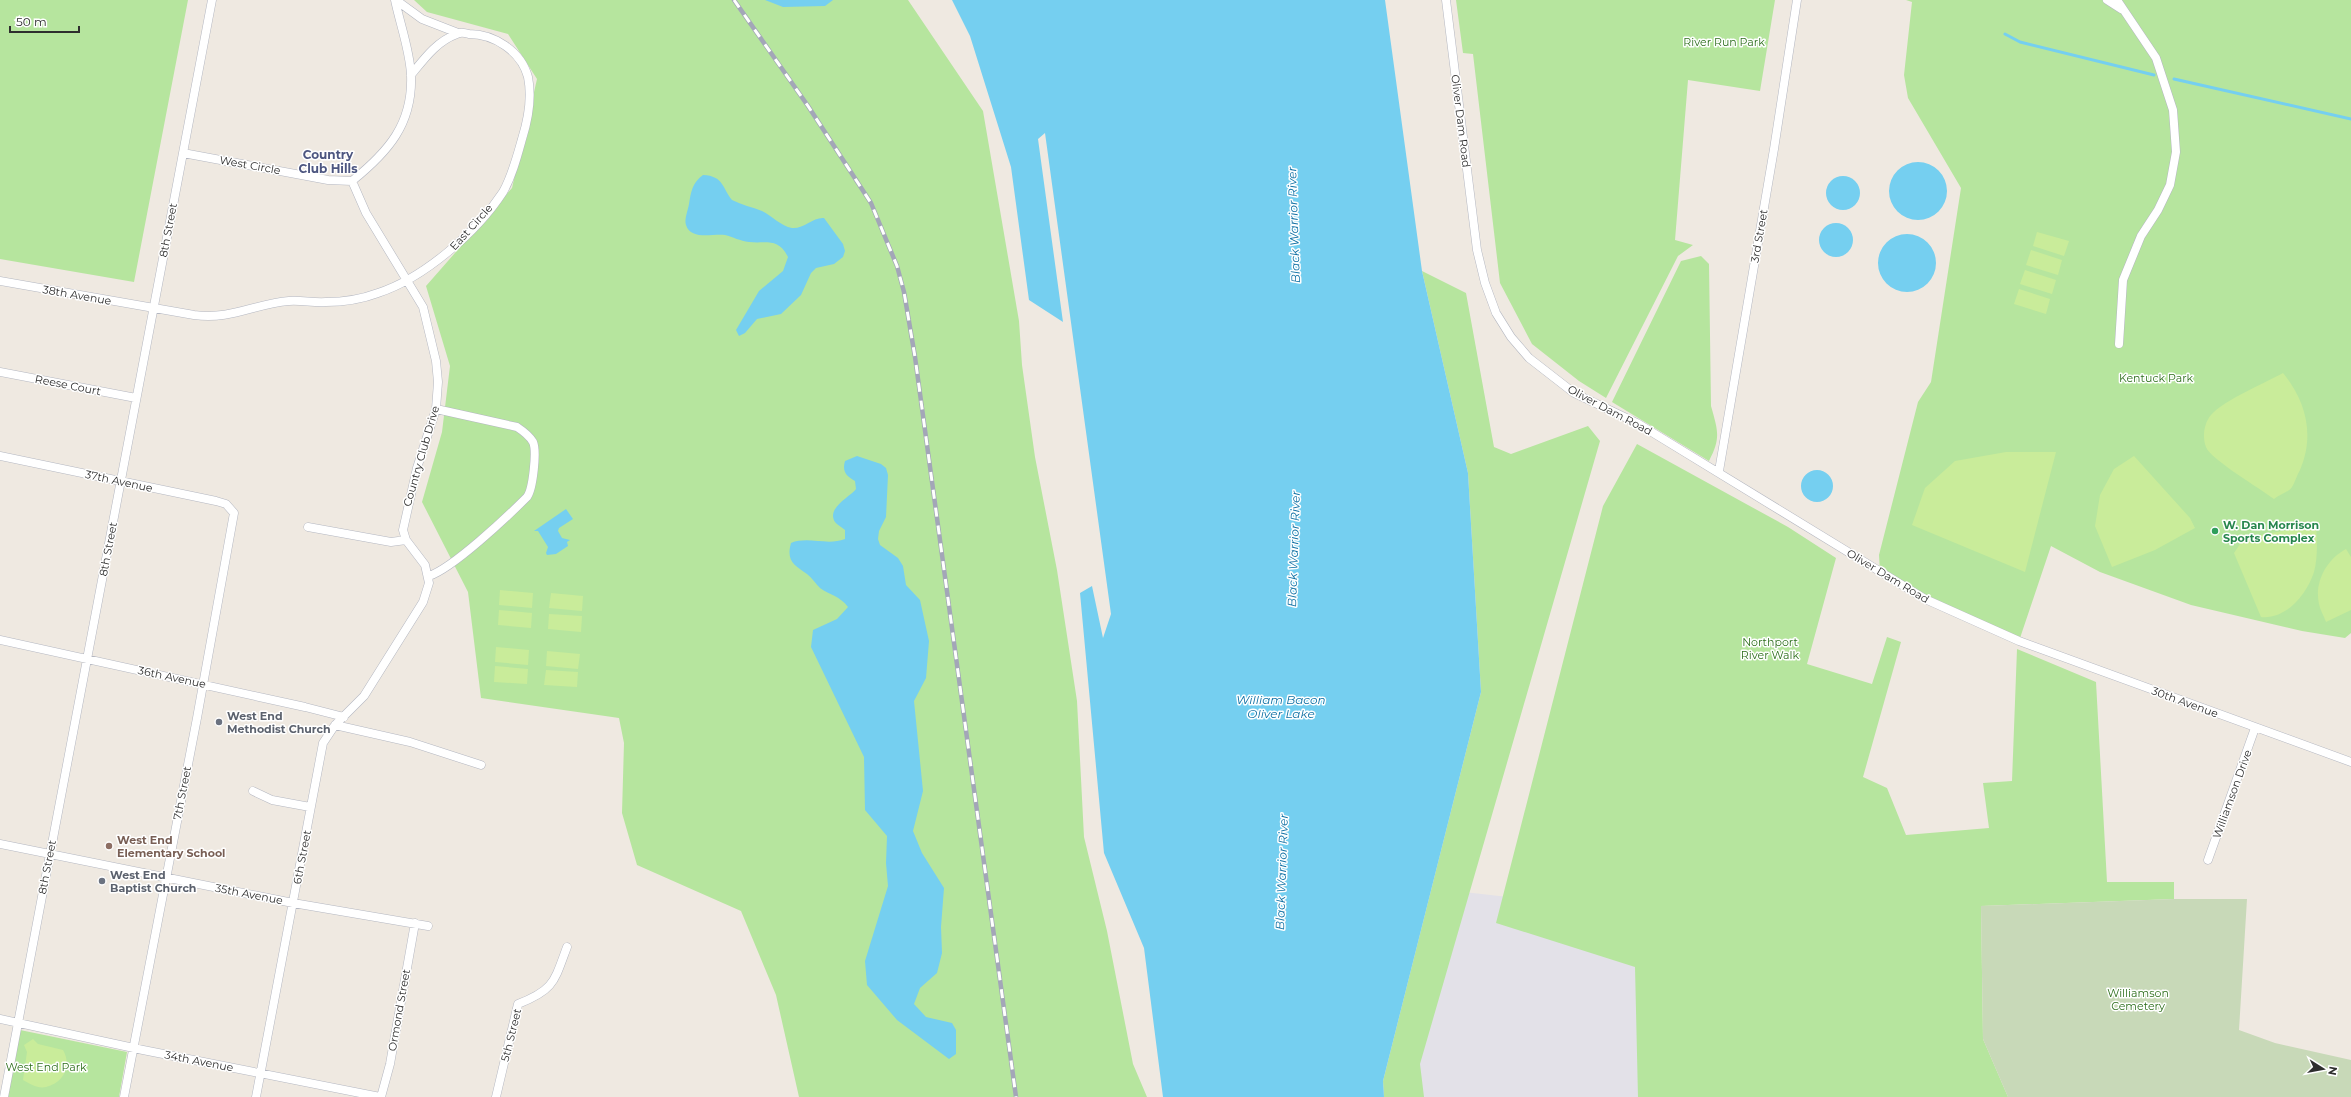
<svg xmlns="http://www.w3.org/2000/svg" width="2351" height="1097" font-family="Montserrat,sans-serif">
  <style>
    .industrial { fill: #e3e1e8 }
    .green { fill: #b6e59e }
    .cemetery { fill: #c8d9b8 }
    .pitch { fill: #c9ec9a }
    .water { fill: #75cff0 }
    .lines { fill: none; stroke-linecap: round; stroke-linejoin: round }
    .stream { stroke: #75cff0; stroke-width: 3 }
    .street-casing { stroke: #b4b7c1; stroke-width: 9 }
    .street { stroke: #fff; stroke-width: 8 }
    .rail-casing { stroke: #a3a6b8; stroke-width: 4.5 }
    .rail { stroke: #fff; stroke-width: 3; stroke-dasharray: 9; stroke-linecap: butt }
    .leisure-dot { fill: #2e9e5b; stroke: #fff; stroke-width: 1.5 }
    .worship-dot { fill: #6b7280; stroke: #fff; stroke-width: 1.5 }
    .education-dot { fill: #8d6e63; stroke: #fff; stroke-width: 1.5 }
    .labels { text-anchor: middle; stroke-width: 3; stroke-linejoin: round; paint-order: stroke }
    .park-label { font-size: 11px; fill: #2c6e1b; stroke: #fff }
    .street-label { font-size: 11px; fill: #2e2e2e; stroke: #fff }
    .leisure-label { font-size: 11px; font-weight: bold; fill: #27864d; stroke: #fff; text-anchor: start }
    .worship-label { font-size: 11px; font-weight: bold; fill: #5b616d; stroke: #fff; text-anchor: start }
    .education-label { font-size: 11px; font-weight: bold; fill: #785e54; stroke: #fff; text-anchor: start }
    .neighbourhood-label { font-size: 12px; font-weight: bold; fill: #4d5680; stroke: #fff }
    .water-label { font-size: 12px; font-style: italic; fill: #0d6fa3; stroke: #fff }
  </style>
  <rect width="100%" height="100%" fill="#efe9e1"/>
  <!-- industrial -->
  <path class="industrial" d="M1446 890 1666 915 1672 1097H1381Z"/>
  <!-- green -->
  <path class="green" d="M0 0H188L134 282 0 259Z
    M414 0H908L983 111 1019 321 1022 365 1035 457 1057 570 1077 701 1084 837 1107 931 1133 1064 1147 1097H799L776 995 741 911 637 865 622 813 624 743 619 718 481 698 468 592 422 502 442 432 450 366 426 286 512 188 537 79 508 34 427 12Z
    M1456 0H1775L1760 91 1688 80 1675 240 1693 245 1678 256 1606 398 1579 381 1532 344 1500 283 1473 54 1463 53Z
    M1906 0H2351V633L2345 638 2302 631 2191 605 2100 572 2051 546 2019 641 1880 572 1879 555 1918 402 1931 382 1961 188 1908 98 1904 75 1912 2Z
    M1701 256 1709 264 1711 406C1718 431 1721 438 1709 461L1612 402 1681 261Z
    M1422 271 1466 293 1494 447 1511 454 1588 426 1600 441 1420 1064 1424 1097H1384L1383 1081 1481 692 1468 473Z
    M1637 444 1788 527 1836 558 1807 664 1872 684 1887 637 1901 642 1863 777 1887 788 1906 835 1989 828 1983 783 2012 781 2017 649 2096 682 2107 882H2174V899L1981 906 1983 1039 2008 1097H1638L1635 967 1496 923 1603 506Z
    M20 1030 127 1052 119 1097H8Z"/>
  <!-- cemetery -->
  <path class="cemetery" d="M2174 899H2247L2239 1030 2275 1043 2351 1060V1097H2008L1983 1039 1981 906Z"/>
  <!-- pitch -->
  <path class="pitch" d="M2037 232 2069 241 2064 256 2033 246Z
    M2031 250 2062 260 2058 275 2026 265Z
    M2025 270 2056 280 2052 294 2020 284Z
    M2019 289 2050 299 2046 314 2014 304Z
    M2283 373C2306 401 2315 435 2300 470 2297 475 2295 482 2292 487 2289 492 2279 495 2274 499 2261 489 2210 459 2206 447 2202 437 2204 423 2211 415 2224 400 2265 383 2283 373Z
    M2006 452H2056L2025 572 1912 525 1925 488 1955 461Z
    M2134 456 2190 518 2195 528 2155 550 2112 567 2095 526 2100 495 2114 469Z
    M2316 525C2317 540 2318 557 2314 572 2307 594 2286 620 2261 617L2234 553 2244 538Z
    M2346 549 2351 557V610L2326 622C2324 616 2320 610 2319 604 2314 582 2327 559 2346 549Z
    M500 590 533 593 532 608 499 605Z
    M551 593 583 596 582 611 549 608Z
    M499 610 532 613 531 628 498 625Z
    M549 614 582 616 581 632 548 629Z
    M496 647 529 650 528 665 495 662Z
    M547 651 580 654 578 669 546 666Z
    M495 666 528 669 527 684 494 682Z
    M546 670 578 672 577 687 544 685Z
    M33 1039 38 1044 63 1050C72 1065 64 1083 46 1087 38 1089 30 1084 23 1080L27 1052 24 1045Z"/>
  <!-- water -->
  <path class="water" d="M765 0H833L825 6 783 7Z
    M952 0H1385L1422 271 1468 473 1481 692 1383 1081 1384 1097H1163L1144 948 1104 853 1080 593 1092 586 1103 638 1111 614 1045 133 1038 139 1063 322 1029 300 1011 167 970 36Z
    M1889 191a29 29 0 1 1 58 0a29 29 0 1 1-58 0Z
    M703 175C724 176 722 188 732 200 742 205 752 207 762 211 772 216 781 226 792 228 804 229 813 217 824 218L843 244 845 251 843 257 834 264 816 268 811 273 801 295 781 314 757 319 745 333 739 336 736 330 759 291 783 271 788 257C778 237 766 244 749 242 740 241 733 237 725 235 714 233 691 241 686 225 684 220 688 210 689 204 691 192 692 183 703 175Z
    M1826 193a17 17 0 1 1 34 0a17 17 0 1 1-34 0Z
    M1819 240a17 17 0 1 1 34 0a17 17 0 1 1-34 0Z
    M1878 263a29 29 0 1 1 58 0a29 29 0 1 1-58 0Z
    M857 456 881 464 886 468 888 475 886 517 879 531 878 539 880 545 898 558 903 566 906 585 920 600 929 641 926 678 914 701 923 791 913 831 922 853 944 888 941 927 942 953 937 973 920 988 914 1004 926 1017 952 1023 956 1030V1054L949 1059 897 1020 867 985 865 961 888 886 886 863 887 836 865 810 864 757 811 647 813 630 837 619 848 607C840 596 830 595 820 588 816 584 812 578 807 574 794 565 786 561 791 543 808 536 827 546 845 539V530C842 527 837 525 835 522 826 508 850 497 856 489L855 481C846 476 842 471 845 461Z
    M1801 486a16 16 0 1 1 32 0a16 16 0 1 1-32 0Z
    M566 509 573 519 559 528 558 531 562 538 570 540 567 542 568 546 556 554 547 555 546 553 548 547 538 531H534Z"/>
  <g class="lines">
    <!-- stream -->
    <path class="stream" d="M2005 34 2020 42 2154 75
      M2174 79 2351 119"/>
    <defs>
      <path id="street" d="M396 0 422 19 458 33
        M1446 0 1477 250 1485 283 1496 313 1511 337 1529 358 1574 393 1637 423 1925 599 2019 641 2351 762
        M2107 0 2121 9
        M2117 0 2156 58 2173 110 2176 152 2170 185 2158 210 2141 236 2123 280 2119 344
        M183 153 328 180 352 181C388 152 413 124 411 75 410 51 400 24 395 0
        M0 281 194 315C232 320 253 304 289 301 301 300 314 303 326 302 344 302 362 299 378 293 424 278 477 232 503 192 512 176 517 157 522 139 528 120 532 97 528 77 521 51 494 34 469 34 466 33 460 32 457 34 437 41 424 59 411 75
        M0 372 136 398
        M0 456 216 501 226 504 234 513 197 718 124 1097
        M1719 471 1774 149 1797 0
        M308 527 391 542 406 540
        M429 576C453 568 507 517 527 497 533 489 537 451 533 442 529 435 523 431 517 427L436 409
        M0 640 305 707 344 717
        M335 725 410 742 481 765
        M253 791 272 800 310 807
        M0 844 293 903 428 926
        M2208 860 2255 728
        M0 1019 143 1050 380 1097
        M4 1097 212 0
        M256 1097 323 743 335 725 364 696 423 602 429 583 425 565 406 540 403 530 417 468 436 409 438 382 436 361 423 307 366 213 352 181
        M381 1097 390 1064 415 923
        M496 1097 518 1004C554 990 554 982 567 947"/>
    </defs>
    <!-- street casing -->
    <use href="#street" class="street-casing"/>
    <!-- street -->
    <use href="#street" class="street"/>
    <defs>
      <path id="rail" d="M734 0 808 106 871 203 897 266 904 292 915 357 1016 1097"/>
    </defs>
    <!-- rail casing -->
    <use href="#rail" class="rail-casing"/>
    <!-- rail -->
    <use href="#rail" class="rail"/>
  </g>
  <!-- markers -->
  <circle class="leisure-dot" cx="2215" cy="531" r="4"/>
  <g class="worship-dot">
    <circle cx="219" cy="722" r="4"/>
    <circle cx="102" cy="881" r="4"/>
  </g>
  <circle class="education-dot" cx="109" cy="846" r="4"/>
  <g class="labels">
    <!-- park labels -->
    <g class="park-label">
      <text x="1724" y="46">River Run Park</text>
      <text x="2156" y="382">Kentuck Park</text>
      <text x="1770" y="646">Northport<tspan x="1770" dy="13">River Walk</tspan></text>
      <text x="2138" y="997">Williamson<tspan x="2138" dy="13">Cemetery</tspan></text>
      <text x="46" y="1071">West End Park</text>
    </g>
    <!-- street labels -->
    <g class="street-label">
      <text transform="translate(1461 121) rotate(83)" y="4">Oliver Dam Road</text>
      <text transform="translate(250 165) rotate(10)" y="4">West Circle</text>
      <text transform="translate(471 227) rotate(-48)" y="4">East Circle</text>
      <text transform="translate(168 230) rotate(-79)" y="4">8th Street</text>
      <text transform="translate(1759 236) rotate(-80)" y="4">3rd Street</text>
      <text transform="translate(77 295) rotate(10)" y="4">38th Avenue</text>
      <text transform="translate(68 385) rotate(11)" y="4">Reese Court</text>
      <text transform="translate(1610 410) rotate(28)" y="4">Oliver Dam Road</text>
      <text transform="translate(421 456) rotate(-74)" y="4">Country Club Drive</text>
      <text transform="translate(119 481) rotate(12)" y="4">37th Avenue</text>
      <text transform="translate(108 549) rotate(-79)" y="4">8th Street</text>
      <text transform="translate(1888 576) rotate(31)" y="4">Oliver Dam Road</text>
      <text transform="translate(172 677) rotate(12)" y="4">36th Avenue</text>
      <text transform="translate(2185 702) rotate(20)" y="4">30th Avenue</text>
      <text transform="translate(182 793) rotate(-79)" y="4">7th Street</text>
      <text transform="translate(2232 794) rotate(-70)" y="4">Williamson Drive</text>
      <text transform="translate(302 857) rotate(-79)" y="4">6th Street</text>
      <text transform="translate(47 867) rotate(-79)" y="4">8th Street</text>
      <text transform="translate(249 894) rotate(11)" y="4">35th Avenue</text>
      <text transform="translate(399 1010) rotate(-80)" y="4">Ormond Street</text>
      <text transform="translate(511 1035) rotate(-76)" y="4">5th Street</text>
      <text transform="translate(199 1061) rotate(11)" y="4">34th Avenue</text>
    </g>
    <!-- leisure labels -->
    <g class="leisure-label">
      <text x="2223" y="529">W. Dan Morrison<tspan x="2223" dy="13">Sports Complex</tspan></text>
    </g>
    <!-- worship labels -->
    <g class="worship-label">
      <text x="227" y="720">West End<tspan x="227" dy="13">Methodist Church</tspan></text>
      <text x="110" y="879">West End<tspan x="110" dy="13">Baptist Church</tspan></text>
    </g>
    <!-- education labels -->
    <g class="education-label">
      <text x="117" y="844">West End<tspan x="117" dy="13">Elementary School</tspan></text>
    </g>
    <!-- neighbourhood labels -->
    <g class="neighbourhood-label">
      <text x="328" y="159">Country<tspan x="328" dy="14">Club Hills</tspan></text>
    </g>
    <!-- water labels -->
    <g class="water-label">
      <text transform="translate(1294 225) rotate(-92)" y="4">Black Warrior River</text>
      <text transform="translate(1294 549) rotate(-88)" y="4">Black Warrior River</text>
      <text x="1281" y="704">William Bacon<tspan x="1281" dy="14">Oliver Lake</tspan></text>
      <text transform="translate(1282 872) rotate(-88)" y="4">Black Warrior River</text>
    </g>
  </g>
  <!-- north arrow -->
  <g transform="translate(2323 1069) rotate(101)" stroke="#ffffff" stroke-width="3" paint-order="stroke">
  <path d="M0-3L7 15L0 10L-7 15Z" fill="#2e2e2e"/>
  <text y="-6" font-size="11" font-weight="bold" text-anchor="middle" fill="#2e2e2e">N</text>
  </g>
  <!-- scale -->
  <path d="M10 26v6h69v-6" fill="none" stroke="#2e2e2e" stroke-width="2"/>
  <text x="16" y="26" font-size="12" fill="#2e2e2e" stroke="#ffffff" stroke-width="3" paint-order="stroke">50 m</text>
</svg>
